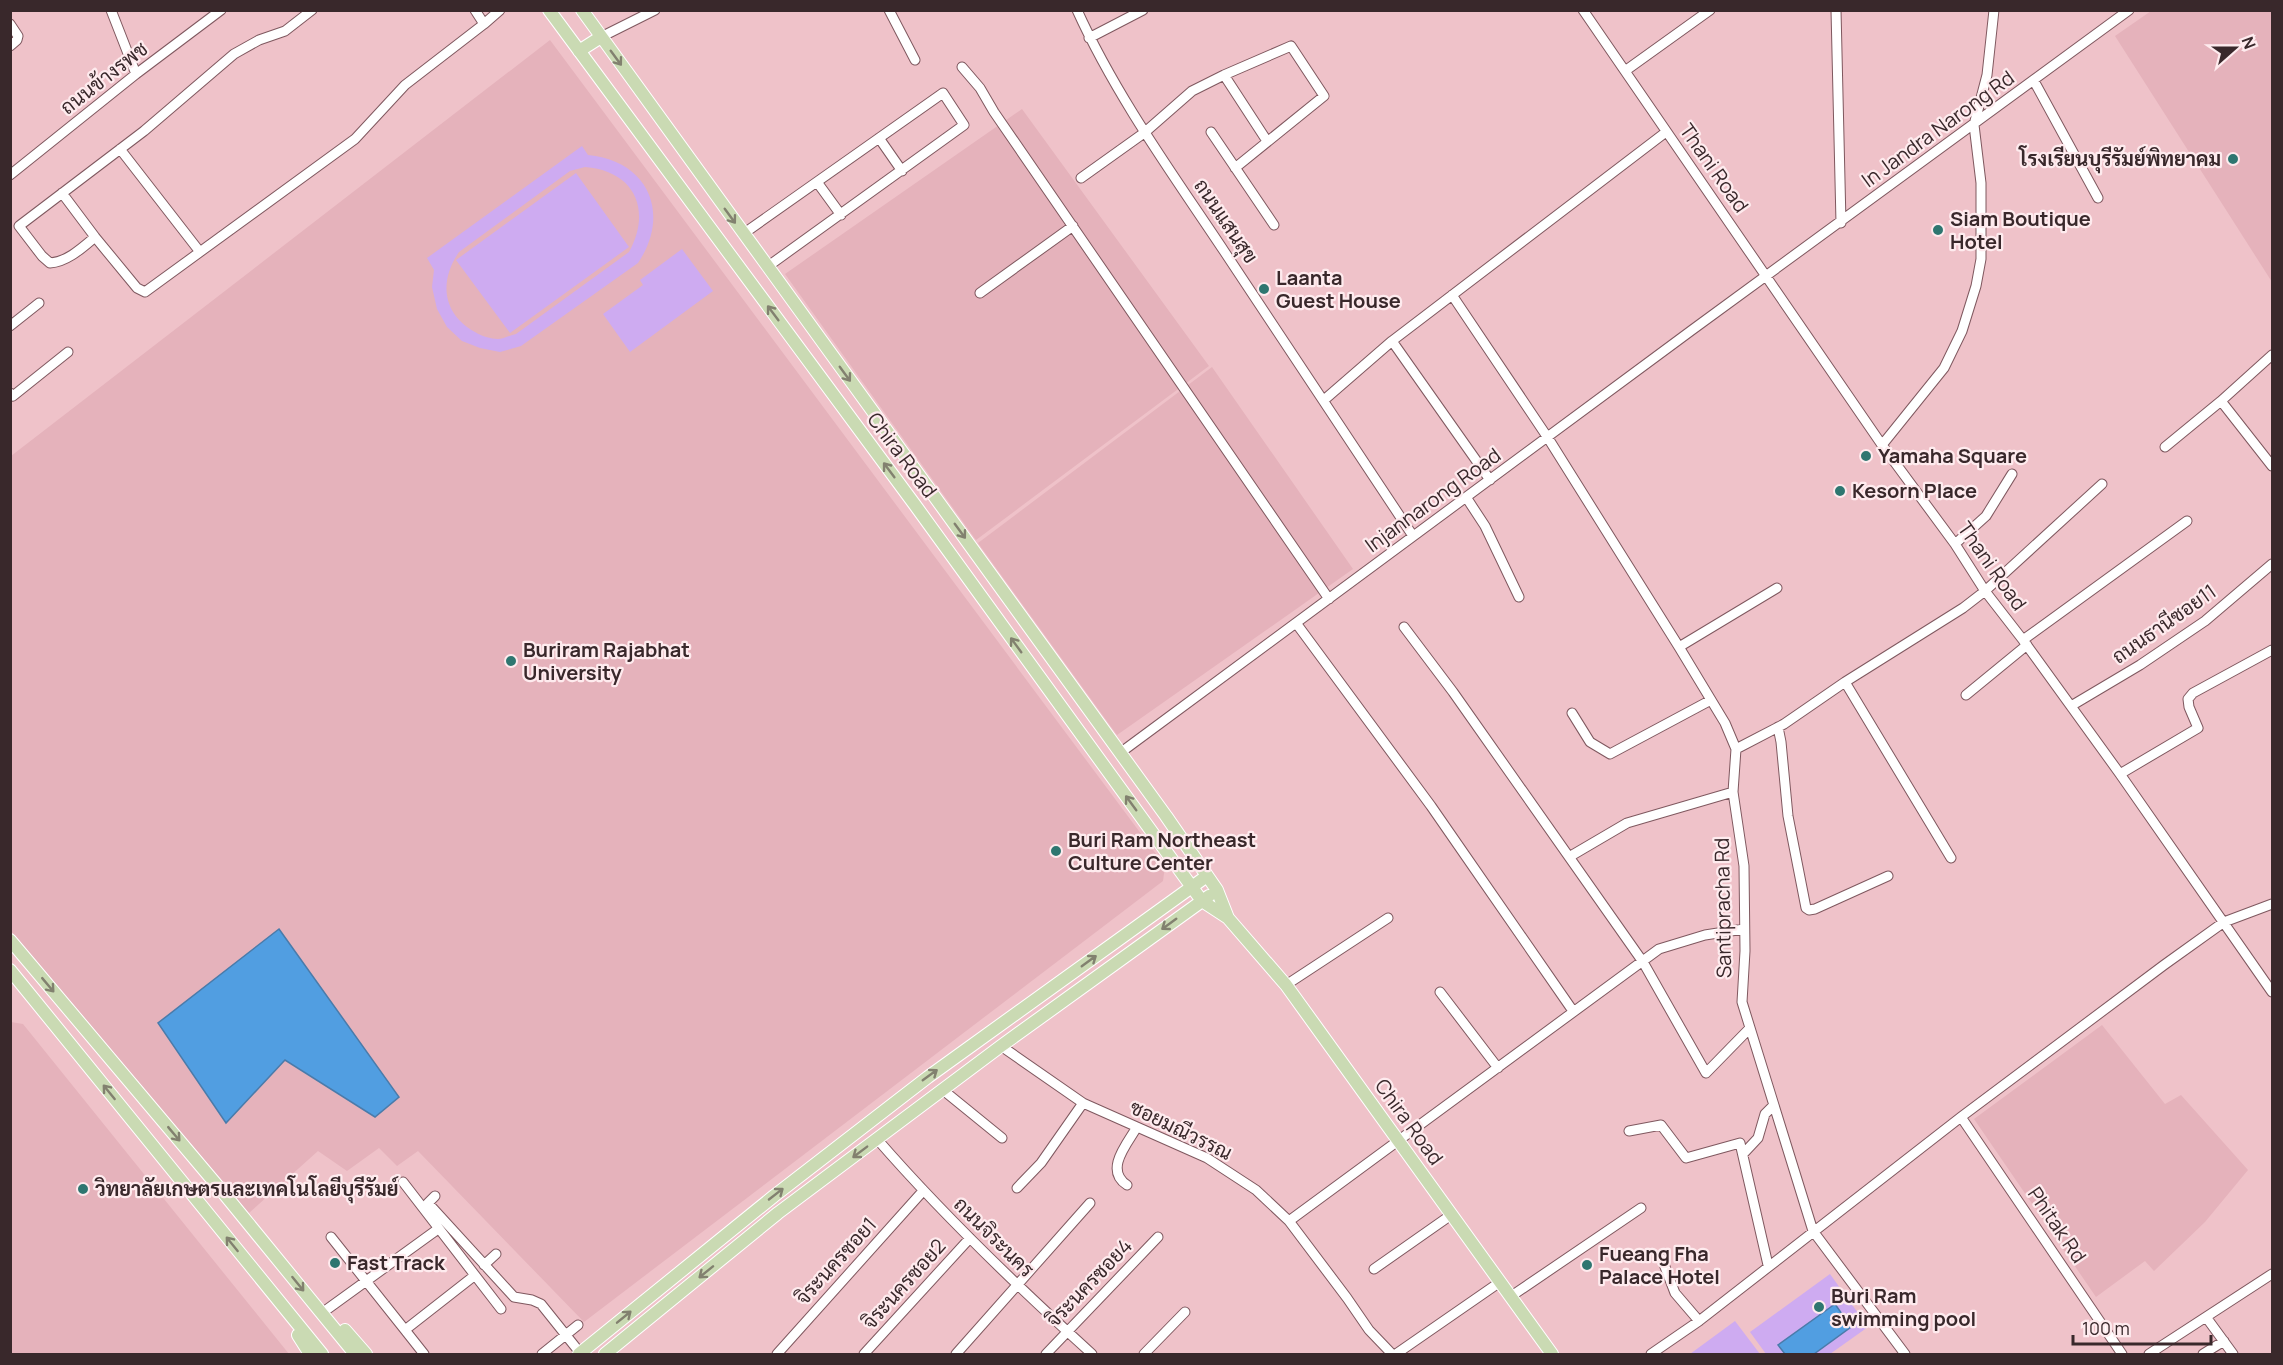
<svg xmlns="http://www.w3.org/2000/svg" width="2283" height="1365" font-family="Manrope,Sarabun,sans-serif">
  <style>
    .built { fill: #e5b2bb }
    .green { fill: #ceabf1; fill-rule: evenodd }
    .water { fill: #519ee1; stroke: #4a7baa; stroke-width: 1.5 }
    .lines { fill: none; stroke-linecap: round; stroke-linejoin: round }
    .minor-casing { stroke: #7f585f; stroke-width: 11 }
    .major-casing { stroke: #fff; stroke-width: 14 }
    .minor { stroke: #fff; stroke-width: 9 }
    .major { stroke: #cadab3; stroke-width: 12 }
    .oneway { stroke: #82816f }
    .poi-dot { fill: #2e7670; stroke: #feebee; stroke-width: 2 }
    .labels { text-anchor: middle; stroke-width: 4.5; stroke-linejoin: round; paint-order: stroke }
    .street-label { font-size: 20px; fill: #39282b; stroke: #feebee }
    .poi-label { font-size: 20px; font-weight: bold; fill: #39282b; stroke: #feebee; text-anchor: start }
  </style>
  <rect width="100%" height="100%" fill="#efc2c9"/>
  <!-- built -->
  <path class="built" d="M2151 11H2272V282L2115 36Z
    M550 40 1165 866 1163 881 584 1322 418 1151 397 1166 379 1148 347 1171 318 1151 249 1213 11 931V456Z
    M1022 109 1209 366 976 540 785 274Z
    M1212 367 1353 569 1117 735 978 543Z
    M11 1022 23 1024 289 1354H11Z
    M2102 1025 2165 1104 2181 1095 2248 1170 2205 1222 2154 1271 2145 1261 2096 1297 1974 1119Z"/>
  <!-- green -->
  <path class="green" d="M582 146 588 155C649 161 671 214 638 263L521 346 500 352 480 348 462 341 447 327 437 309 432 287 434 270 427 258ZM585 167C635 171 652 210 629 252L516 334C511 335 503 339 498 339 491 339 481 336 475 332 442 314 439 281 459 252L570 171Z
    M576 173 629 247 510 333 456 260Z
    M682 249 713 291 630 352 603 314 643 285 640 280Z
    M1830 1274 1868 1327 1830 1354H1766L1750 1332Z
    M1735 1321 1760 1354H1690Z"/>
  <!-- water -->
  <path class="water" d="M279 929 399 1097 375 1117 285 1060 226 1123 158 1023Z
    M1835 1304 1851 1327 1814 1354H1785L1778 1345Z"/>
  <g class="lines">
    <defs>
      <path id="minor" d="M111 10 136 74
        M889 10 915 60
        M1077 10C1116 96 1172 173 1224 251 1288 346 1351 441 1413 536
        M1583 10 1882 445 1955 544 1985 591 2023 640 2120 774 2272 992
        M1836 10 1841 223
        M10 24 18 36 17 40 10 46
        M484 24 500 10
        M601 37 655 10
        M1089 38 1143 10
        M962 67 980 88 994 112 1329 599
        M1625 71 1710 10
        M1224 75 1267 141
        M2034 81 2098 198
        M1211 132 1274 225
        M879 138 902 171
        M120 149 200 252
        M10 175 136 74 221 10
        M1081 178 1144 133 1192 91 1224 75 1291 46 1324 96 1235 168
        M817 182 841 215
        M62 193 95 237 137 288 145 292 355 139 405 85 484 24 475 10
        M743 234 943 93 964 125 767 267
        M95 237C82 248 67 262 50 263L42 256 19 226 144 131 234 54 259 40 285 31 312 10
        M980 293 1073 226
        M1452 295 1548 438 1679 647 1725 723 1736 749 1733 792 1744 866 1745 951 1742 1002 1813 1231 1905 1354
        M10 326 39 303
        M1392 341 1490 480
        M2272 355 2221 401 2272 466
        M10 393 13 396 68 352
        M1324 400 1392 341 1666 132
        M1882 445 1944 368 1962 331 1976 286 1981 259V183L1974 125 1987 75 1994 10
        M2165 447 2221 401
        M1466 497 1485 526 1519 597
        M1955 544 1986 516 2012 474
        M1296 623 1431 806 1573 1011
        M1404 627 1453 692 1643 962 1706 1073 1750 1028
        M2023 640 2187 521
        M1679 647 1777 588
        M1845 682 1951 858
        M1966 695 2027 645
        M2071 706 2140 665 2205 621 2272 564
        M1572 713 1590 742 1610 754 1711 700
        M1778 727 1781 742 1788 816 1806 908 1809 910 1815 909 1888 876
        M1736 749 1784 724 1845 682 1963 608 1985 591 2102 484
        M1120 753 1692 330 2129 10
        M2120 774 2198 728 2189 707 2188 699 2193 693 2272 650
        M1569 857 1627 823 1733 792
        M1286 985 1388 918
        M1440 992 1498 1068
        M1001 1046 1083 1103 1207 1158 1256 1190 1289 1221 1347 1298 1369 1330 1392 1354
        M943 1090 1002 1138
        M1961 1117 2122 1354
        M1629 1131 1661 1125 1686 1158 1740 1143 1768 1265
        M877 1139C944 1216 1017 1286 1092 1354
        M1743 1154 1758 1138 1765 1114 1774 1105
        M403 1182 501 1309
        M1127 1185C1104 1170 1127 1144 1137 1127
        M1017 1188 1041 1163 1083 1103
        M435 1196 428 1203 514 1297 532 1300 541 1304 581 1354
        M1289 1221 1659 949 1705 935 1744 929
        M331 1237 405 1330 474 1276
        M1662 1259 1675 1293 1699 1321
        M484 1265 496 1254
        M1374 1269 1451 1215
        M1510 1297 1641 1208
        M322 1313 438 1229
        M2206 1317 2233 1354
        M405 1330 424 1354
        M542 1354 578 1325
        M777 1354 923 1191
        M864 1354 970 1238
        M956 1354 1090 1203
        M1046 1354 1158 1237
        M1144 1354 1185 1312
        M1396 1354 1500 1282
        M1651 1354 1699 1321 1961 1117 2164 965 2224 922 2272 904
        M2149 1354 2272 1274
        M2203 1354 2224 1341"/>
      <path id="major" d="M549 10 915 505 1202 901 1228 918 1286 985 1552 1354
        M582 10 1166 816 1217 890 1228 918
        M579 51 601 37
        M10 940 221 1190 355 1354
        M10 970 322 1354
        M345 1330 366 1354
        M298 1335 310 1354
        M579 1354 774 1196 928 1077 1207 876
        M605 1354 778 1213 1001 1046 1209 896"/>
    </defs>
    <!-- minor casing -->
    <use href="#minor" class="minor-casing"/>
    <!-- major casing -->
    <use href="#major" class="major-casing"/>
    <!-- minor -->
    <use href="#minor" class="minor"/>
    <!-- major -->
    <use href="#major" class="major"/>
  </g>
  <!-- one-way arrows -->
  <defs><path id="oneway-shaft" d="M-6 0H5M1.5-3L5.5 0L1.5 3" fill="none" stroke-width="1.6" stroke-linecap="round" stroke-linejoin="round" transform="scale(1.5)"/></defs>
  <g class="oneway">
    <use href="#oneway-shaft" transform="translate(616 58) rotate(54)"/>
    <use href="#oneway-shaft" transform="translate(730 216) rotate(54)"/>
    <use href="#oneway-shaft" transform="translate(773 313) rotate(-127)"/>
    <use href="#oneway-shaft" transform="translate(845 374) rotate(54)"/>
    <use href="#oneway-shaft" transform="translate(889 470) rotate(-127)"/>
    <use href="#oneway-shaft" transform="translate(960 531) rotate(54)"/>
    <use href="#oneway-shaft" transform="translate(1016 645) rotate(-126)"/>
    <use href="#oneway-shaft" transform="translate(1131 803) rotate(-126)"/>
    <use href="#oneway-shaft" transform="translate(1169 924) rotate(144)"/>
    <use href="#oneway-shaft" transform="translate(1089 961) rotate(-36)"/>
    <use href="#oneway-shaft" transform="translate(48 985) rotate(50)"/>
    <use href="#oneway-shaft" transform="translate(930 1075) rotate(-36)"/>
    <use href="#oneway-shaft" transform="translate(109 1092) rotate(-129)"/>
    <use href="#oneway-shaft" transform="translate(174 1134) rotate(50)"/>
    <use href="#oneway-shaft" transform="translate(860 1152) rotate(143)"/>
    <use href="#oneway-shaft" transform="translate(776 1194) rotate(-38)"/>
    <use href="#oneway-shaft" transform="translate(232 1244) rotate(-129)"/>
    <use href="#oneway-shaft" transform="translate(706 1272) rotate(141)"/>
    <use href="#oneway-shaft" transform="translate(298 1284) rotate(51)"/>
    <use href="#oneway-shaft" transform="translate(624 1317) rotate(-39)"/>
  </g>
  <!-- markers -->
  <g class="poi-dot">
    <circle cx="2233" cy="159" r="6"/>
    <circle cx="1938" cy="230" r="6"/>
    <circle cx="1264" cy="289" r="6"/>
    <circle cx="1866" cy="456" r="6"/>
    <circle cx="1840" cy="491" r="6"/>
    <circle cx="511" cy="661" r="6"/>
    <circle cx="1056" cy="851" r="6"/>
    <circle cx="83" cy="1189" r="6"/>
    <circle cx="335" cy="1263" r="6"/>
    <circle cx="1587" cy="1265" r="6"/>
    <circle cx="1819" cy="1307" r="6"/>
  </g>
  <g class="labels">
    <!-- street labels -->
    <g class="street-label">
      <text transform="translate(104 78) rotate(-38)" y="7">ถนนข้างรพช</text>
      <text transform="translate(1938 129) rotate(-36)" y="7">In Jandra Narong Rd</text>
      <text transform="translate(1714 168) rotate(55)" y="7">Thani Road</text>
      <text transform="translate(1226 221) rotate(56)" y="7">ถนนแสนสุข</text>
      <text transform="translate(902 455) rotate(53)" y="7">Chira Road</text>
      <text transform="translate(1433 500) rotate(-36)" y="7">Injannarong Road</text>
      <text transform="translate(1992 566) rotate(55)" y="7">Thani Road</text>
      <text transform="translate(2164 624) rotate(-35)" y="7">ถนนธานีซอย11</text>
      <text transform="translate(1723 908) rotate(-91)" y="7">Santipracha Rd</text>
      <text transform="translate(1409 1122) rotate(54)" y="7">Chira Road</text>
      <text transform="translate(1181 1130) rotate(26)" y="7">ซอยมณีวรรณ</text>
      <text transform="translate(2057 1225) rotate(56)" y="7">Phitak Rd</text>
      <text transform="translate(994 1237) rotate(45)" y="7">ถนนจิระนคร</text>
      <text transform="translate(836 1261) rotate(-48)" y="7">จิระนครซอย1</text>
      <text transform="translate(1089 1283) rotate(-46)" y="7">จิระนครซอย4</text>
      <text transform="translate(904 1284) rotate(-48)" y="7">จิระนครซอย2</text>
    </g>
    <!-- poi labels -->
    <g class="poi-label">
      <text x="2221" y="166" text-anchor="end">โรงเรียนบุรีรัมย์พิทยาคม</text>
      <text x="1950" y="226">Siam Boutique<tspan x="1950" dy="23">Hotel</tspan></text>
      <text x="1276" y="285">Laanta<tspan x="1276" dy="23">Guest House</tspan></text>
      <text x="1878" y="463">Yamaha Square</text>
      <text x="1852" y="498">Kesorn Place</text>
      <text x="523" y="657">Buriram Rajabhat<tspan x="523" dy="23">University</tspan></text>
      <text x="1068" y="847">Buri Ram Northeast<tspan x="1068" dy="23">Culture Center</tspan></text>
      <text x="95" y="1196">วิทยาลัยเกษตรและเทคโนโลยีบุรีรัมย์</text>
      <text x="1599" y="1261">Fueang Fha<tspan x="1599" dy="23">Palace Hotel</tspan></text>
      <text x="347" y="1270">Fast Track</text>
      <text x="1831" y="1303">Buri Ram<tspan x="1831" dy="23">swimming pool</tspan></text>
    </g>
  </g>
  <!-- border -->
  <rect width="2283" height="1365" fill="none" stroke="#39282b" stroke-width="24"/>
  <!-- north arrow -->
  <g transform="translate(2235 48) rotate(69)" stroke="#feebee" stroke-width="4.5" paint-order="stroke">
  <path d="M0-4.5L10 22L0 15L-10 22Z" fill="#39282b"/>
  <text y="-9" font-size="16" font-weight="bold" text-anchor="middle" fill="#39282b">N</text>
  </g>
  <!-- scale -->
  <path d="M2073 1335v9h138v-9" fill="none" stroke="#39282b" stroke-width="3"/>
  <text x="2082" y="1335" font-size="18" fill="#39282b" stroke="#feebee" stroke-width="4.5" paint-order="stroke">100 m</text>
</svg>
